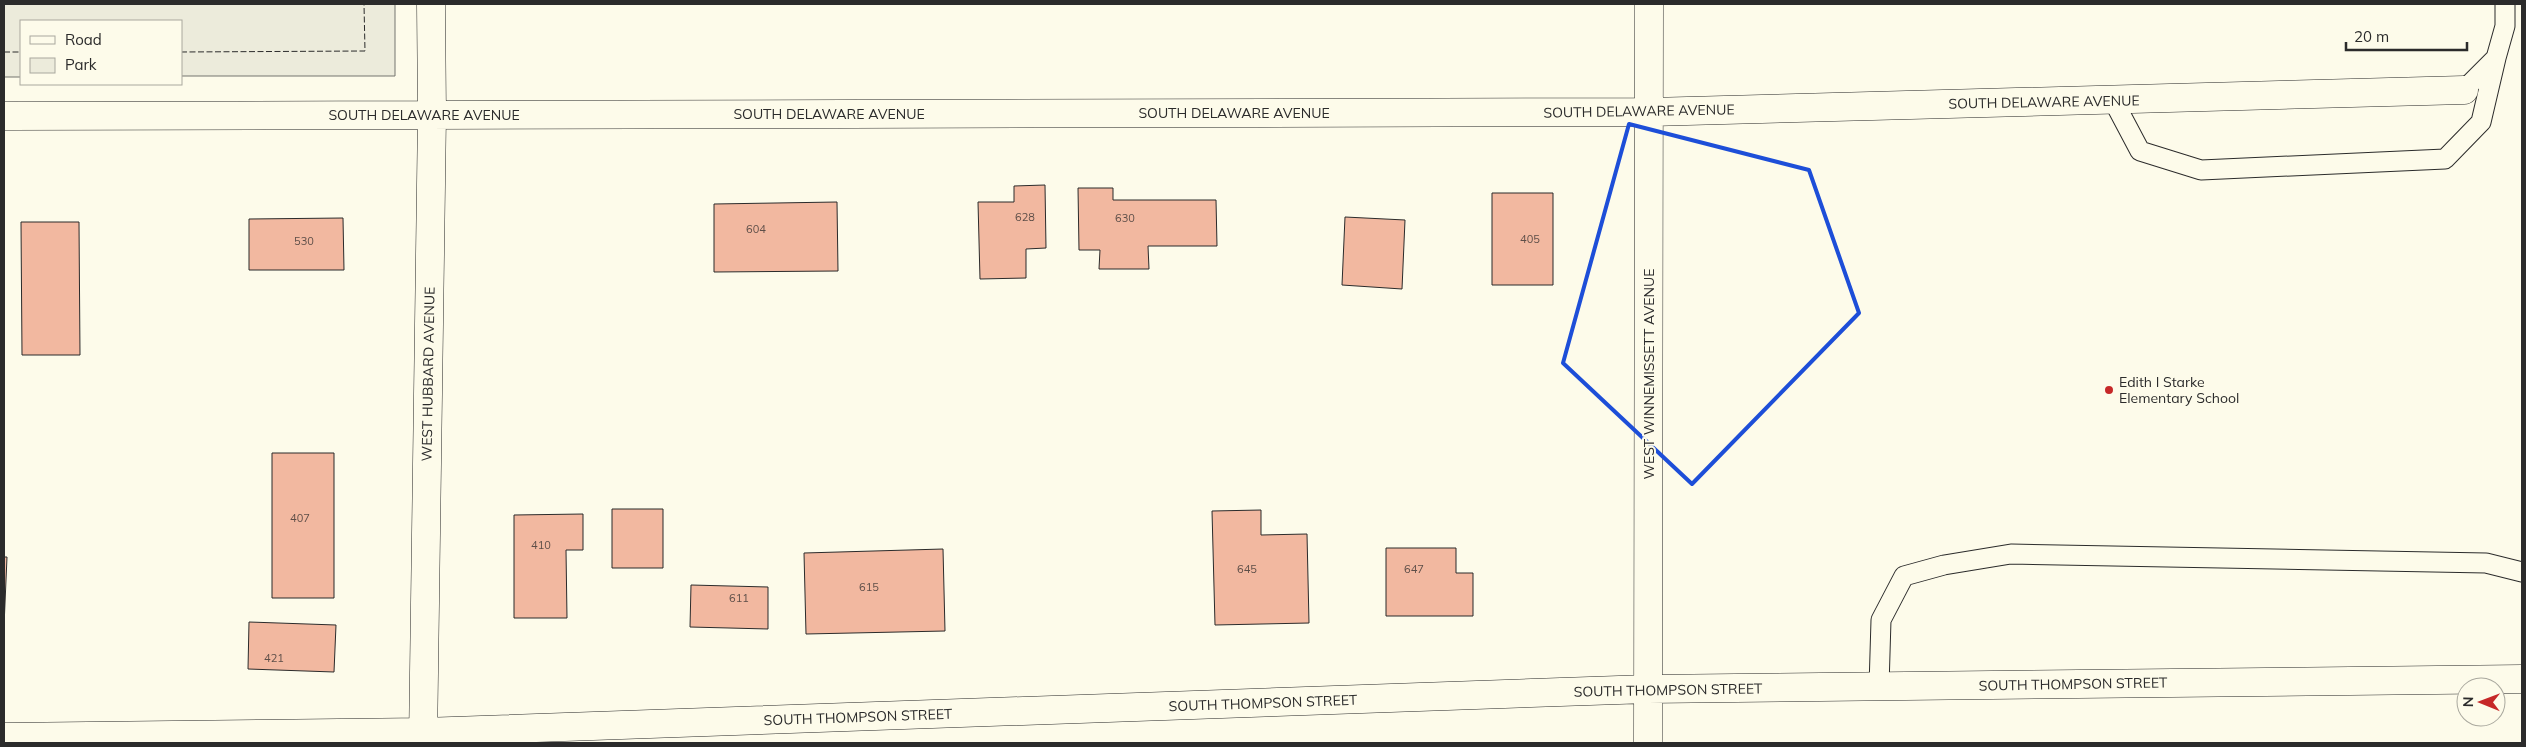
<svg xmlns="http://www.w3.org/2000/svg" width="2526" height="747" font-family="Mulish,sans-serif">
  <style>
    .green { fill: #ecebdb; stroke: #74746e }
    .building { fill: #f2b8a0; stroke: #2b2b2b }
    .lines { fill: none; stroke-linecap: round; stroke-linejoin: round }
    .service-casing { stroke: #2b2b2b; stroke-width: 21 }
    .minor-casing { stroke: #2b2b2b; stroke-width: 29 }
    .service { stroke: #fdfbea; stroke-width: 19 }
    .minor { stroke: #fdfbea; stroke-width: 28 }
    .fence { stroke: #2b2b2b; stroke-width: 1; stroke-dasharray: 6 2.5; stroke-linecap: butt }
    .marked { fill: none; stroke: #1d4ed8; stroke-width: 4; stroke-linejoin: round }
    .poi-dot { fill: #c62828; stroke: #fdfbea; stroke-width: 2 }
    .labels { text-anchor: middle; stroke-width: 4; stroke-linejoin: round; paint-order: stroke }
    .number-label { font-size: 11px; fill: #5d4e48 }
    .street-label { font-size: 14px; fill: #2b2b2b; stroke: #fdfbea }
    .poi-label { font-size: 14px; fill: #2b2b2b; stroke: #fdfbea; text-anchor: start }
  </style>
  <rect width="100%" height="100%" fill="#fdfbea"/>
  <!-- green -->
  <path class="green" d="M4 4H395V76H181V21H21V77H4Z"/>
  <!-- building -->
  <path class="building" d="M1045 185 1046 248 1026 249V278L980 279 978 202H1014V186Z
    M1078 188H1113V200H1216L1217 246H1148L1149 269H1099L1100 250H1079Z
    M1492 193H1553V285H1492Z
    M837 202 838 271 714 272V204Z
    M1345 217 1405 220 1402 289 1342 285Z
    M343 218 344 270H249V219Z
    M21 222H79L80 355H22Z
    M272 453H334V598H272Z
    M612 509H663V568H612Z
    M1261 510V535L1307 534 1309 623 1215 625 1212 511Z
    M583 514V550H566L567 618H514V515Z
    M1386 548H1456V573H1473V616H1386Z
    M943 549 945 631 806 634 804 553Z
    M4 557H7L4 626Z
    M691 585 768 587V629L690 627Z
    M249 622 336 625 334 672 248 669Z"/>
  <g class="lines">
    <defs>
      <path id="service" d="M2464 90 2496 58 2505 26V4
        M2113 100 2140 151 2201 170 2445 159 2481 122 2496 58
        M1879 687 1881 620 1904 576 1944 565 2011 554 2486 563 2522 572"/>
      <path id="minor" d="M4 116 1650 112 2464 90
        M4 737 423 732 1648 689 2522 679
        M423 743 432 115 431 4
        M1648 743 1649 4"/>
    </defs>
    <!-- service casing -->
    <use href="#service" class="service-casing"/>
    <!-- minor casing -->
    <use href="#minor" class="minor-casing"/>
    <!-- service -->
    <use href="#service" class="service"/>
    <!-- minor -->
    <use href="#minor" class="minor"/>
    <!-- fence -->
    <path class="fence" d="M4 52H21
      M181 52 365 51 364 4"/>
  </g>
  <!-- marked area -->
  <path class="marked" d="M1629 124 1809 170 1859 313 1692 484 1563 363Z"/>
  <!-- markers -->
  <circle class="poi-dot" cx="2109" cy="390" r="5"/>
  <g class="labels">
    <!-- number labels -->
    <g class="number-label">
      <text x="1025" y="221">628</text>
      <text x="1125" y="222">630</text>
      <text x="756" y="233">604</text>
      <text x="1530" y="243">405</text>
      <text x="304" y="245">530</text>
      <text x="300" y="522">407</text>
      <text x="541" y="549">410</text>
      <text x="1247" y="573">645</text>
      <text x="1414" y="573">647</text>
      <text x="869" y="591">615</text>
      <text x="739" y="602">611</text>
      <text x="274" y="662">421</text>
    </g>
    <!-- street labels -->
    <g class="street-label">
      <text transform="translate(2044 102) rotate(-1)" y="5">SOUTH DELAWARE AVENUE</text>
      <text transform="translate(1639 111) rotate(-1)" y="5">SOUTH DELAWARE AVENUE</text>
      <text x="1234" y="118">SOUTH DELAWARE AVENUE</text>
      <text x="829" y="119">SOUTH DELAWARE AVENUE</text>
      <text x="424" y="120">SOUTH DELAWARE AVENUE</text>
      <text transform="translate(428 374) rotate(-89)" y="5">WEST HUBBARD AVENUE</text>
      <text transform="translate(1649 374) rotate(-90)" y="5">WEST WINNEMISSETT AVENUE</text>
      <text transform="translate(2073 684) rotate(-1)" y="5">SOUTH THOMPSON STREET</text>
      <text transform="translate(1668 690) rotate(-1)" y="5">SOUTH THOMPSON STREET</text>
      <text transform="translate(1263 703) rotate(-2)" y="5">SOUTH THOMPSON STREET</text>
      <text transform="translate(858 717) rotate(-2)" y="5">SOUTH THOMPSON STREET</text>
    </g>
    <!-- poi labels -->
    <g class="poi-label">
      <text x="2119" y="387">Edith I Starke<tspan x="2119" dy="16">Elementary School</tspan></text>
    </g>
  </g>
  <!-- border -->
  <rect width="2526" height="747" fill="none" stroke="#2b2b2b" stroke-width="10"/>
  <!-- legend -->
  <rect x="20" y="20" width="162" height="65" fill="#fdfbea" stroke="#a9a89e"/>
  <rect x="30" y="36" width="25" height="8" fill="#fdfbea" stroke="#a9a89e"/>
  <text x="65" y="45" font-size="15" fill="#2b2b2b">Road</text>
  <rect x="30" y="58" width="25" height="15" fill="#ecebdb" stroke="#a9a89e"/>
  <text x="65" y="70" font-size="15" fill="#2b2b2b">Park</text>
  <!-- north arrow -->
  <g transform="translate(2481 702) rotate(271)"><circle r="24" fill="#fdfbea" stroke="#a9a89e"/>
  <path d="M0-4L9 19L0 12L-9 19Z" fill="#c62828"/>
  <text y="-8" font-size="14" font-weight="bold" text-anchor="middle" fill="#2b2b2b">N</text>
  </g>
  <!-- scale -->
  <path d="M2346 42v8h121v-8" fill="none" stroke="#2b2b2b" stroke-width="2.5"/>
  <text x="2354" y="42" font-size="15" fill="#2b2b2b" stroke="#fdfbea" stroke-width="4" paint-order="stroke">20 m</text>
</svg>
